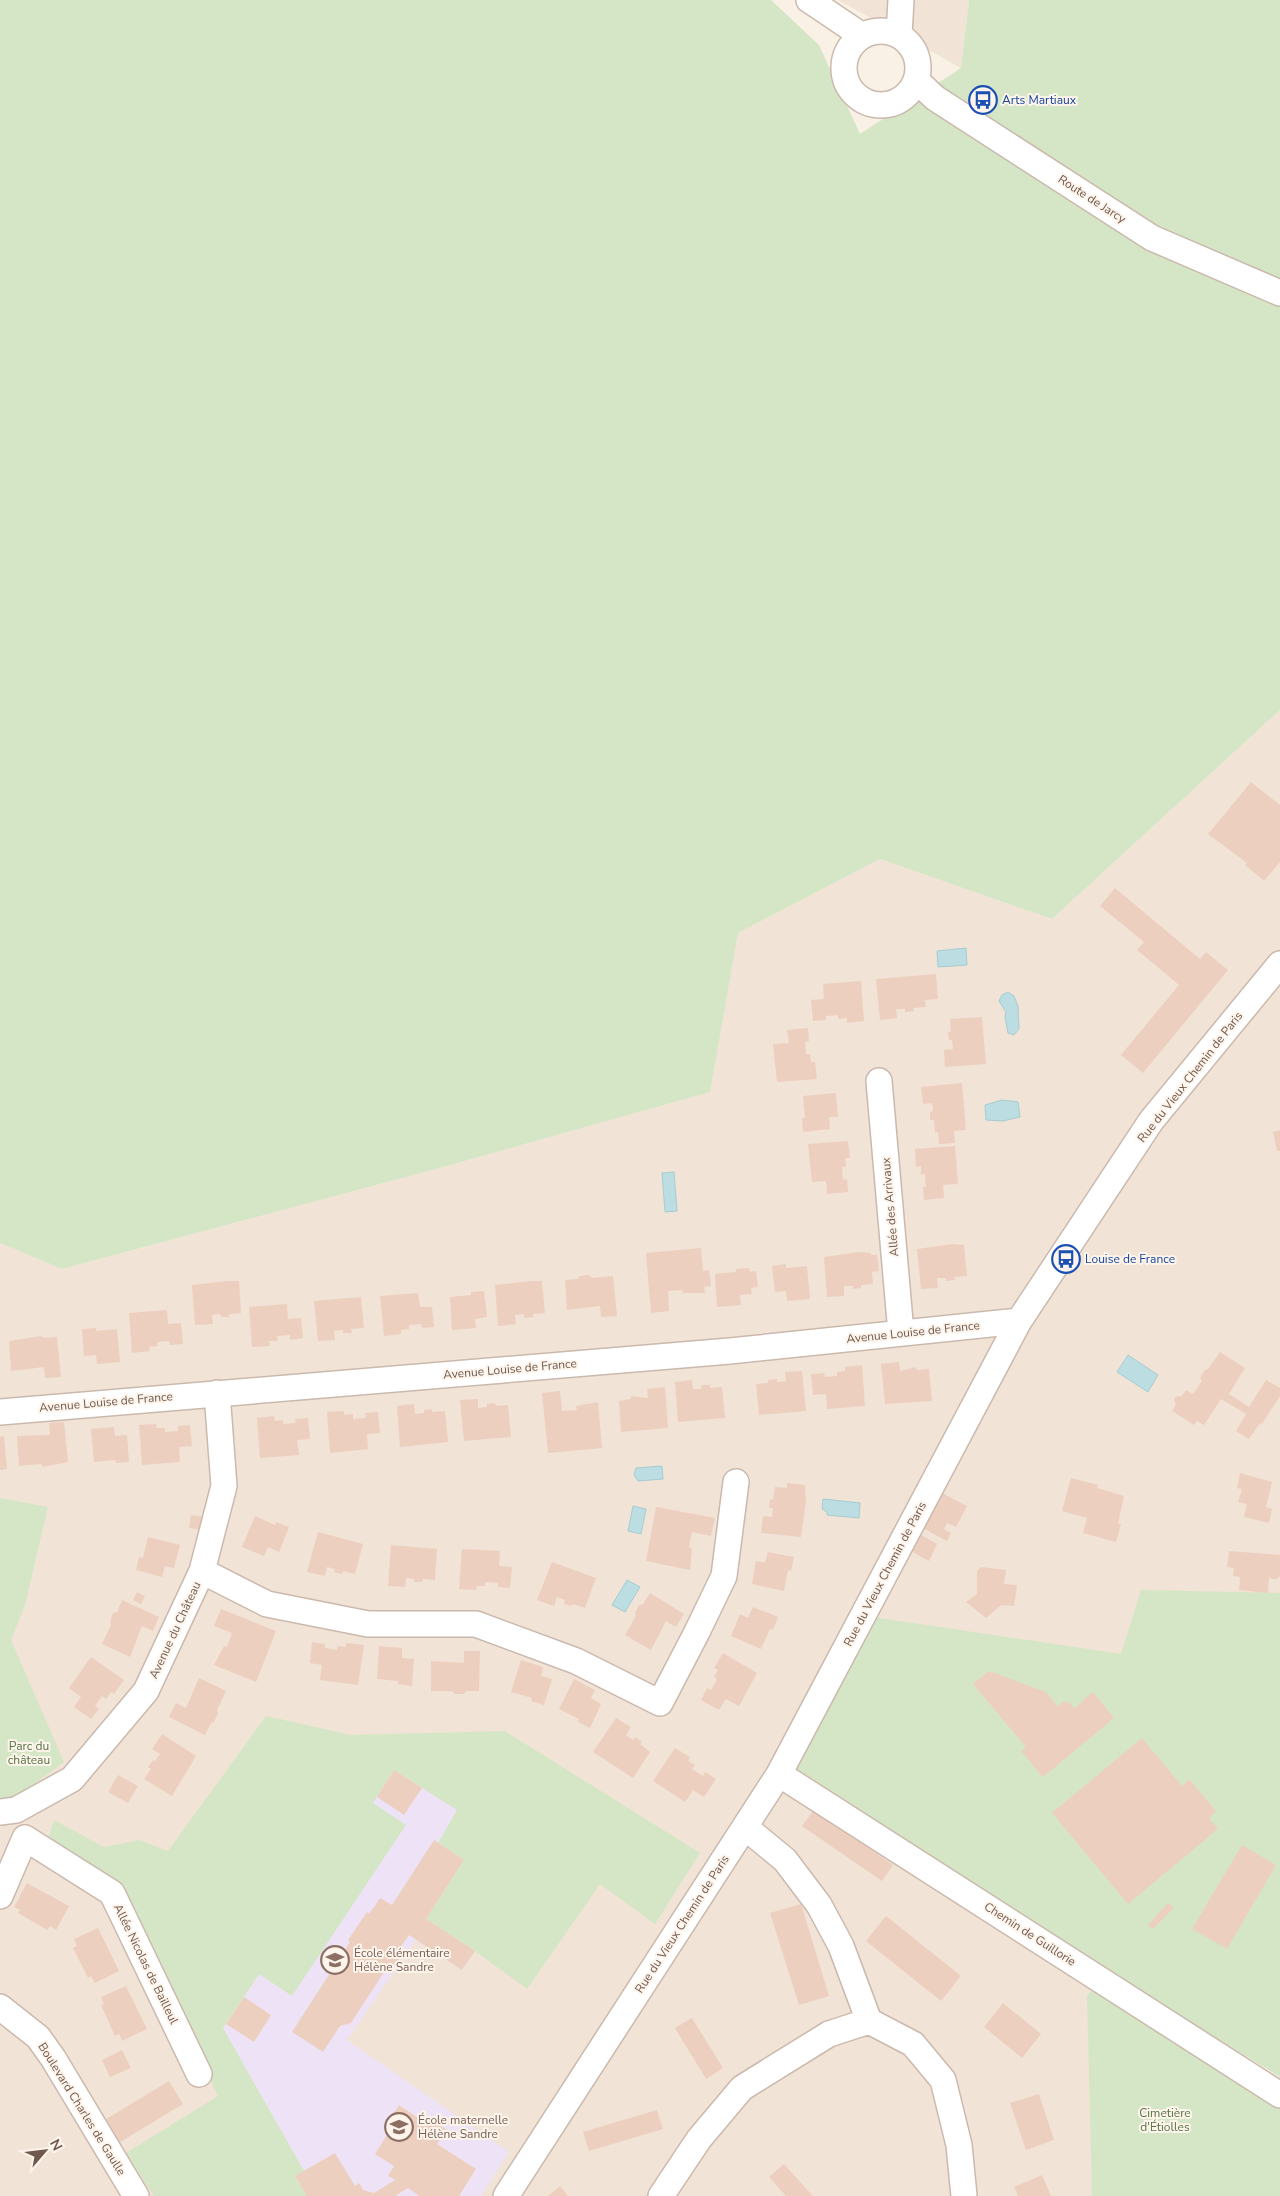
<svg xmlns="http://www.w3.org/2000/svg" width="1280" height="2196" font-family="'Nunito Sans',sans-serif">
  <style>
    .residential { fill: #f1e3d5 }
    .education { fill: #eee3f6 }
    .green { fill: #d5e6c6 }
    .water { fill: #bcdee2; stroke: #a4cdd2 }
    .building { fill: #edcfc0 }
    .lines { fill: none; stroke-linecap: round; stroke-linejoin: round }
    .minor-casing { stroke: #cbb9ad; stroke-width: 28 }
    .minor { stroke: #fff; stroke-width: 25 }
    .labels { text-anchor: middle; stroke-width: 4; stroke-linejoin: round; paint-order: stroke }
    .transit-label { font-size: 12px; fill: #164399; stroke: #fdf5ec; text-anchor: start }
    .street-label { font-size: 12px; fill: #71584d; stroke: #fdf5ec }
    .park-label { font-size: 12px; fill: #577546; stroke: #fdf5ec }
    .education-label { font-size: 12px; fill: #785e54; stroke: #fdf5ec; text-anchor: start }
  </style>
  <rect width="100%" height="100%" fill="#faf1e6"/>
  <!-- residential -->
  <path class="residential" d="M838 0H969L961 68Z
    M1280 710V1784L1135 2001 1280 2196H0V1243L62 1269 447 1166 709 1092 738 933 880 859 1052 919Z"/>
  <!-- education -->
  <path class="education" d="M394 1770 457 1810 464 1860 426 1919 475 1951 462 1970 416 1940 347 2040 509 2152 481 2196H306L295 2176 304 2171 223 2029Z"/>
  <!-- green -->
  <path class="green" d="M0 0H771L819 45 860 134 961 68 969 0H1280V710L1052 919 880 859 738 933 710 1092 447 1166 62 1269 0 1243Z
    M0 1498 48 1507 25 1605 11 1640 64 1762 23 1792 0 1801Z
    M1141 1590 1280 1593V2077L1139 1991 796 1768 873 1617 1121 1654Z
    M266 1716 351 1735 505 1731 700 1853 655 1924 600 1884 527 1989 475 1951 426 1919 464 1860 438 1843 457 1810 394 1770 373 1803 406 1825 292 1996 259 1974 223 2028 304 2171 295 2176 307 2196H154L126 2153 218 2096 116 1886 46 1844 54 1820 104 1847 139 1840 168 1851Z
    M1097 1987 1280 2106V2196H1092L1087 1995Z"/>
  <!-- water -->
  <path class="water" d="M966 948 967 965 938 967 937 951Z
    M1008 992 1014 996 1018 1006 1019 1029 1014 1035 1008 1033 1005 1017 1006 1012 999 1001 1002 995Z
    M1002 1100 1018 1102 1020 1117 1003 1121 986 1120 985 1105Z
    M674 1172 677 1211 665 1212 662 1173Z
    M1128 1355 1158 1375 1148 1392 1117 1372Z
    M662 1466 663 1479 638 1481 634 1475 636 1468Z
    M823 1499 860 1503 859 1518 827 1515V1512L822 1509Z
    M633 1506 646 1509 641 1534 628 1531Z
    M627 1580 640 1587 625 1612 612 1605Z"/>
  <!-- building -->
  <path class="building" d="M1251 782 1280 805V862L1264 881 1245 865 1247 863 1208 834Z
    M1115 888 1200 959 1206 952 1228 970 1143 1073 1121 1055 1179 985 1137 950 1144 942 1100 906Z
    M936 974 938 999 925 1000 926 1007 913 1008 914 1011 905 1012V1009H896L897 1018 880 1020 876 979Z
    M861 981 864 1021 847 1023V1018L838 1019V1015L826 1016V1020L813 1021 811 1000 824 999 823 984Z
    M982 1017 986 1064 945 1067 944 1050 953 1049 952 1040H949L948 1032H951L950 1019Z
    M808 1028 809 1041 805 1042 806 1054H810L811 1062H815L817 1079 777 1082 773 1044 789 1043 787 1030Z
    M962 1083 966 1130 954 1131 955 1143 939 1144 938 1132 935 1133 934 1120H930V1112L933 1111 932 1103 923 1104 921 1087Z
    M836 1093 838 1117H829L830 1129 803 1132 802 1118H805L803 1096Z
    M1280 1130V1151H1277L1273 1132Z
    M848 1141 850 1158H845L846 1167H842L843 1180 847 1179 848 1192 827 1194 826 1181 812 1182 808 1144Z
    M955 1146 958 1184 943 1185 944 1198 924 1200 923 1187H926L925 1174 921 1175V1166L916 1167 915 1149Z
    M953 1244 964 1245 967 1276 954 1277 955 1280 946 1281V1278H937L938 1288 921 1289 917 1249Z
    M701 1248 703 1271 709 1270 711 1286 704 1287 705 1293H683L682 1290 668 1291 669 1311 651 1313 646 1253Z
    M860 1252 870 1253 871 1255H877L879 1271 872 1272 873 1284 861 1285V1288L853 1289V1286H844V1296L827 1297 824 1257Z
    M786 1264V1268L807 1266 810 1299 787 1301 786 1291 775 1292 772 1266Z
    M749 1268 750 1272 756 1271 758 1287 751 1288 752 1294 740 1295 741 1305 717 1307 715 1274 736 1272V1269Z
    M589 1275 592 1278 613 1276 617 1316 601 1317 600 1306 567 1310 565 1280 578 1279 580 1276Z
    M228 1281H239L241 1313 229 1314V1317H221L220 1314 212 1315 213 1324 195 1325 192 1285Z
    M532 1281H542L545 1313 533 1314V1317L524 1318V1314L515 1315 516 1324 498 1326 495 1285Z
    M484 1291 487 1317 475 1319 476 1328 452 1330 450 1297 471 1295V1292Z
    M418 1293 420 1307H432L434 1327 422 1328 421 1324 409 1325V1329L401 1330V1334L384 1336 380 1296Z
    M361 1297 364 1328 351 1329 352 1333H343V1330L334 1331 335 1340 318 1341 314 1301Z
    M287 1304 288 1319 301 1318 303 1338 290 1340V1335L277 1336 278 1341H269L270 1346 252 1347 249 1307Z
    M167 1310 168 1324 181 1323 183 1344 170 1345 169 1341 157 1342 158 1346 149 1347 150 1351 132 1353 129 1313Z
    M96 1328V1331L117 1329 120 1362 97 1364 96 1355 84 1356 82 1329Z
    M41 1336 44 1338 57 1337 61 1377 45 1378 44 1367 11 1371 9 1341Z
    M1220 1352 1245 1368 1229 1394 1249 1407 1266 1380 1280 1388V1396L1262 1424 1260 1423 1249 1439 1236 1431 1246 1414 1221 1399 1204 1425 1197 1421 1194 1425 1172 1411 1176 1404 1174 1401 1175 1397 1182 1396 1186 1390 1193 1394 1202 1381 1200 1378 1205 1370 1208 1369Z
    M899 1362 900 1371 916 1367 917 1370 929 1369 932 1401 885 1404 881 1364Z
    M862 1365 865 1406 827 1409 826 1394 813 1395 811 1374 824 1373 825 1377 837 1376V1372L845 1371V1367Z
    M802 1371 806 1411 759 1415 756 1384 768 1383V1380L777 1379V1382L786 1381 785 1372Z
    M692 1380 693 1389H701V1385H710V1388L722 1387 725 1418 678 1422 675 1382Z
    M665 1387 668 1428 621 1432 619 1401 631 1399V1396L648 1398 647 1389Z
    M560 1391 562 1411 577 1410 576 1406 598 1402 602 1448 548 1453 542 1393Z
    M478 1399V1408L487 1407V1404L495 1403 496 1406 508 1405 511 1437 464 1441 460 1400Z
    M414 1404 415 1414 424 1413V1410L432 1409V1412L445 1411 448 1442 400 1447 397 1406Z
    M344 1411V1415L353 1414V1419L366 1418 365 1413 378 1412 380 1433 367 1434 368 1449 330 1453 327 1412Z
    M274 1416 275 1421 283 1420V1424L296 1423 295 1419 308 1418 310 1439 297 1440 299 1455 260 1458 257 1418Z
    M64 1422 68 1462 43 1467 41 1464 19 1466 17 1436 50 1435 49 1423Z
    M156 1424 157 1428H165V1432L178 1431V1426L190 1425 192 1446 179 1447 180 1462 142 1465 139 1425Z
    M114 1427 115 1436 127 1435 129 1462 116 1463 115 1460 94 1462 91 1429Z
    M4 1436 7 1469 0 1470V1437Z
    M1240 1473 1272 1482 1266 1507 1272 1509 1269 1523 1244 1517 1247 1504 1238 1502 1242 1489 1237 1488Z
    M1071 1478 1098 1485 1097 1488 1124 1496 1118 1524H1121L1116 1542 1083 1533 1087 1518 1062 1511Z
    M787 1483 805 1485 806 1501 801 1537 761 1533 763 1516 772 1517 773 1508H769L770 1499 773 1500 775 1487 787 1488Z
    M938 1491 967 1506 956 1527 947 1523 944 1529 951 1533 947 1541 921 1527Z
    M656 1507 715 1518 711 1536 692 1532 689 1547 692 1548 690 1570 646 1561Z
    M191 1515 204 1517 202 1530 189 1528Z
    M255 1516 275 1525 276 1522 289 1527 279 1552 268 1547 264 1556 242 1547Z
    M318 1532 363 1544 355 1574 343 1571 342 1574 334 1572 335 1569 327 1567 325 1576 307 1572Z
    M918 1533 937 1544 929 1561 909 1550Z
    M148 1537 180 1545 174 1568 165 1566 162 1577 136 1570 139 1557 143 1558Z
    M391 1545 437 1549 435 1580 423 1579 422 1582H414V1579L406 1578 405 1587 388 1586Z
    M462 1549 500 1551 499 1566 512 1567 510 1588 498 1587V1583L485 1582V1586H477L476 1590 459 1589Z
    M1229 1551 1280 1555V1576L1277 1579 1269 1578 1268 1593 1239 1590 1240 1577 1233 1576 1234 1568 1227 1567Z
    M768 1552 794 1557 791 1571 788 1570 784 1591 752 1584 756 1561 765 1563Z
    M552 1562 596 1578 585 1608 573 1604 572 1606 564 1604 565 1600 557 1597 554 1606 537 1600Z
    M981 1567 1006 1570 1004 1584 1017 1585 1014 1606 1001 1605 986 1618 966 1602 977 1594V1571Z
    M137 1592 145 1596 141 1604 133 1600Z
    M650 1593 684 1614 676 1627 666 1621 651 1650 625 1635 636 1616 635 1613 639 1605 643 1604Z
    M122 1600 159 1617 153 1631 142 1626 130 1657 102 1644 111 1625 110 1622 113 1613 117 1612Z
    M753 1607 778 1617 773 1630 770 1629 761 1649 731 1636 740 1614 748 1618Z
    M221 1609 276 1631 256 1682 214 1665 224 1646 227 1647 232 1633 214 1626Z
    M312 1642 325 1644V1648L337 1650 338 1646 346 1647V1643L364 1645 358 1685 320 1680 322 1665 310 1663Z
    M379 1646 402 1648V1658L414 1659 412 1686 398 1684V1681L377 1679Z
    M464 1651H480L479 1691H466L464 1694H455L452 1691H431V1661L464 1663Z
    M723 1653 757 1673 739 1706 726 1699 719 1710 701 1700 707 1688 711 1690 717 1679 714 1677 718 1670 714 1668Z
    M91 1657 124 1680 114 1694 111 1692 106 1699 102 1696 95 1706 99 1709 91 1719 74 1707 81 1697 69 1688Z
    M521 1660 543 1667 541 1676 552 1679 544 1705 531 1701 532 1698 511 1692Z
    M989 1671 1046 1692 1057 1706 1065 1701 1070 1703 1074 1708 1093 1692 1114 1718 1043 1777 1021 1751 1026 1747 973 1684Z
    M199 1678 226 1691 217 1710 218 1713 214 1722 211 1723 205 1735 169 1717 176 1703 186 1708Z
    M574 1679 595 1690 591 1698 601 1704 590 1728 578 1722 579 1719 559 1709Z
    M616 1718 631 1727 626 1735 633 1740 635 1737 642 1742 640 1744 650 1752 633 1778 593 1752Z
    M162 1734 196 1756 172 1796 144 1779 151 1769 148 1767 153 1760 155 1761 160 1754 152 1749Z
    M1142 1738 1182 1786 1189 1779 1216 1811 1209 1818 1218 1829 1128 1904 1052 1813Z
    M675 1748 690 1757 688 1761 695 1765 692 1769 703 1776 705 1772 716 1779 704 1797 693 1790 685 1802 653 1781Z
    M394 1770 422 1788 404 1815 377 1797Z
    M118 1775 138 1786 128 1803 108 1792Z
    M814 1810 893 1865 882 1881 802 1826Z
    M434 1840 464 1860 426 1919 475 1951 462 1970 409 1935 402 1945 403 1953 396 1964 388 1966 351 2023 340 2026 323 2052 292 2032 350 1942 348 1940 367 1912 369 1914 380 1898 392 1905Z
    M1242 1845 1276 1865 1227 1949 1192 1929Z
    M27 1883 69 1906 56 1930 50 1926 47 1930 18 1913 20 1910 14 1907Z
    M1168 1903 1174 1908 1153 1929 1148 1925Z
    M801 1904 829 1996 799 2005 770 1913Z
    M886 1916 961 1976 941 2001 866 1941Z
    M98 1928 119 1971 95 1983 91 1976 88 1978 73 1948 77 1946 74 1939Z
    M126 1986 147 2029 122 2041 119 2034 115 2036 101 2005 104 2004 101 1997Z
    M244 1997 271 2015 254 2042 226 2024Z
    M1003 2003 1041 2034 1022 2058 984 2027Z
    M692 2018 723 2068 706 2079 675 2028Z
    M122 2050 131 2068 110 2077 102 2060Z
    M169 2081 183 2104 117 2144 103 2121Z
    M1039 2094 1054 2140 1026 2150 1010 2103Z
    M399 2105 423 2121 426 2116 447 2130 437 2144 476 2169 459 2196H419L408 2188 395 2196H307L295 2176 335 2153 355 2186 359 2183 363 2190 374 2193 395 2180 388 2176 394 2166 375 2154 390 2130 385 2126Z
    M657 2110 663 2129 589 2151 583 2132Z
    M784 2164 813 2196H786L769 2177Z
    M1042 2175 1051 2196H1018L1014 2187Z
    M560 2186 568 2196H548Z"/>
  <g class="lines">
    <defs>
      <path id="minor" d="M809 0 861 35
        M844 68a37 37 0 1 1 74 0a37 37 0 1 1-74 0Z
        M899 35 901 0
        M917 81 935 98 1152 238 1280 293
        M879 1081 901 1333
        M0 1412 730 1351 1019 1321
        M202 1571 267 1604 368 1624H476L576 1661 660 1703 697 1632 724 1576 736 1482
        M779 1774 1280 2095
        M0 1812 16 1810 72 1779 146 1691 202 1571 224 1486 217 1393
        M745 1827 785 1860 819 1905 841 1946 869 2021
        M25 1838 112 1893 199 2074
        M0 1896 25 1838
        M0 2007 38 2037 53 2058 136 2196
        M506 2196 779 1774 1019 1321 1151 1121 1280 964
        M661 2196 699 2139 742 2088 829 2034 869 2021 913 2044 943 2080 959 2145 964 2196"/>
    </defs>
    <!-- minor casing -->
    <use href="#minor" class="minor-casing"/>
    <!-- minor -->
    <use href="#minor" class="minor"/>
  </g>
  <!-- icons -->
  <defs>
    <symbol id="bus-ring" viewBox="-11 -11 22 22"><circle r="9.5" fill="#fdf5ec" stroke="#1a4fb4" stroke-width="1.5"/><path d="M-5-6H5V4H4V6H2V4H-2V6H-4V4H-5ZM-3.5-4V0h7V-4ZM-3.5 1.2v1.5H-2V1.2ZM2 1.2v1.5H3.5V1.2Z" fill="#1a4fb4"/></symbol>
    <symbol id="school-ring" viewBox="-11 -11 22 22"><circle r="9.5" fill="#fdf5ec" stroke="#8d6e63" stroke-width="1.5"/><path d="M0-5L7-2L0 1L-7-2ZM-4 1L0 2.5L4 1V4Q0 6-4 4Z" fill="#8d6e63"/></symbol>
  </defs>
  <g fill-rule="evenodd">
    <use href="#bus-ring" x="967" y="84" width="32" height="32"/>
    <use href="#bus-ring" x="1050" y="1243" width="32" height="32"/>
    <use href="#school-ring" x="319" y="1944" width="32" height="32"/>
    <use href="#school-ring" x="383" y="2111" width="32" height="32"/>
  </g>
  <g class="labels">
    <!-- transit labels -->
    <g class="transit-label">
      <text x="1002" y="104">Arts Martiaux</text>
      <text x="1085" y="1263">Louise de France</text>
    </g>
    <!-- street labels -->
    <g class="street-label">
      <text transform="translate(1092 199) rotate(33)" y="4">Route de Jarcy</text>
      <text transform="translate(1190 1077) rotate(-52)" y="4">Rue du Vieux Chemin de Paris</text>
      <text transform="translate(890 1207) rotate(-95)" y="4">Allée des Arrivaux</text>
      <text transform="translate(913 1332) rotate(-6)" y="4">Avenue Louise de France</text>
      <text transform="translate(510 1369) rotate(-5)" y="4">Avenue Louise de France</text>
      <text transform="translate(106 1402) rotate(-5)" y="4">Avenue Louise de France</text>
      <text transform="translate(885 1574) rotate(-62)" y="4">Rue du Vieux Chemin de Paris</text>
      <text transform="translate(175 1630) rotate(-65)" y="4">Avenue du Château</text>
      <text transform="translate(682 1924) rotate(-57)" y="4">Rue du Vieux Chemin de Paris</text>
      <text transform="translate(1030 1934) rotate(33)" y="4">Chemin de Guillorie</text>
      <text transform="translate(146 1964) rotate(64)" y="4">Allée Nicolas de Bailleul</text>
      <text transform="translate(82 2109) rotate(58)" y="4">Boulevard Charles de Gaulle</text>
    </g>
    <!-- park labels -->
    <g class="park-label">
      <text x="29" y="1750">Parc du<tspan x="29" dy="14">château</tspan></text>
      <text x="1165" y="2117">Cimetière<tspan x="1165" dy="14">d'Étiolles</tspan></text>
    </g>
    <!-- education labels -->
    <g class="education-label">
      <text x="354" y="1957">École élémentaire<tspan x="354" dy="14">Hélène Sandre</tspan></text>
      <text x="418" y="2124">École maternelle<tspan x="418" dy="14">Hélène Sandre</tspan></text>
    </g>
  </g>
  <!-- north arrow -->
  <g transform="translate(45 2151) rotate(62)" stroke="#fdf5ec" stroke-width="4" paint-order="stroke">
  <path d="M0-4L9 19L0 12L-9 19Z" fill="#71584d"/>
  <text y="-8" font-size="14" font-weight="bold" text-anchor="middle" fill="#71584d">N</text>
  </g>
</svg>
